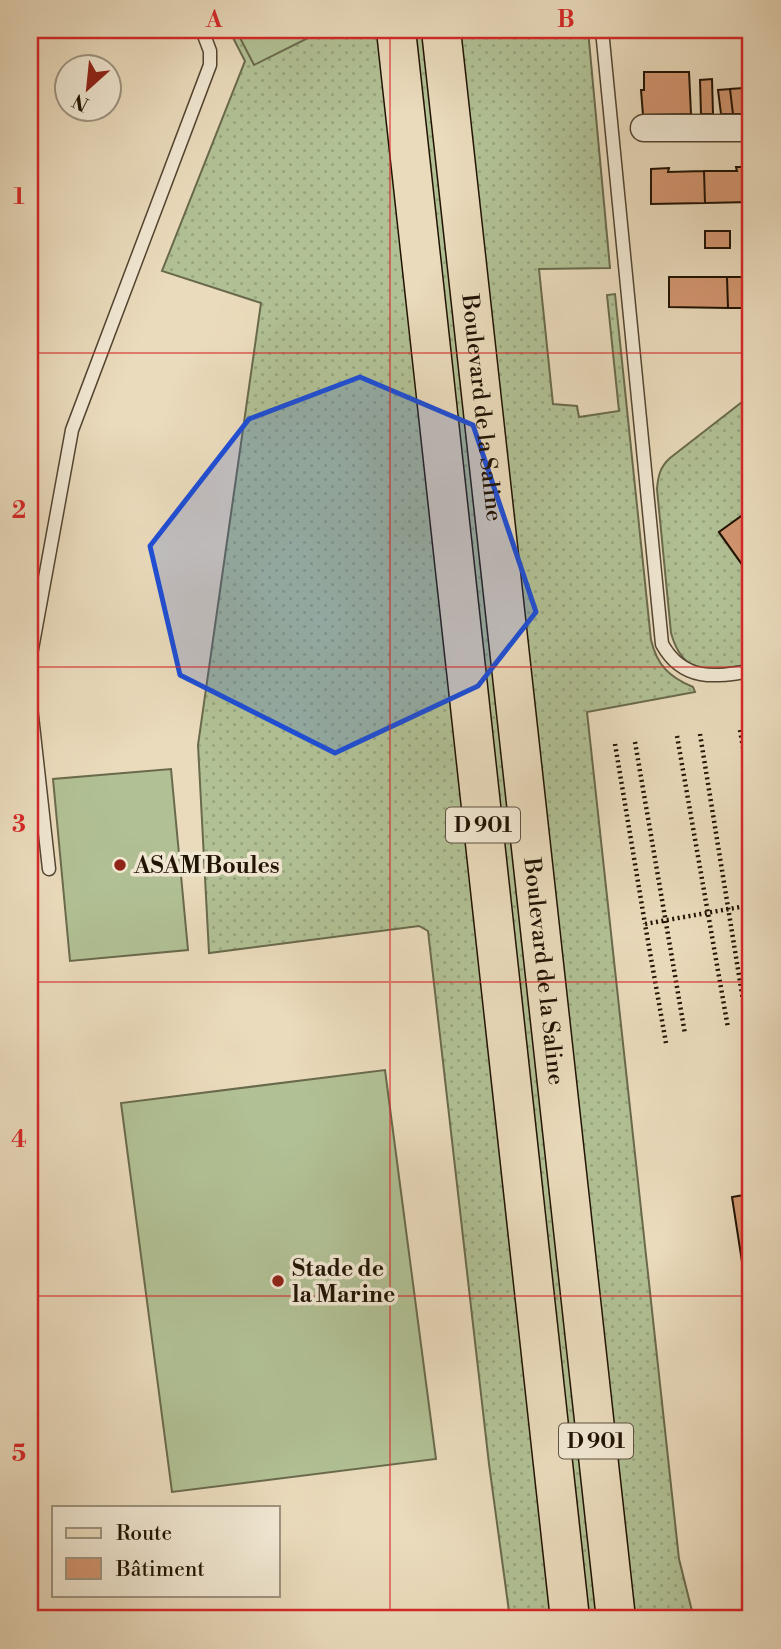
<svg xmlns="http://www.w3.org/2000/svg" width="781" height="1649" font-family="'Libre Bodoni',serif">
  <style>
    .grass { fill: url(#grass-dots); stroke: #696a4c; stroke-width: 2 }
    .pitch { fill: #b1c195; stroke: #696a4c; stroke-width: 2 }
    .building { fill: #d29670; stroke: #211303; stroke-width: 2 }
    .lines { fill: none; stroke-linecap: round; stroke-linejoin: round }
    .service-casing { stroke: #534531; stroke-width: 15 }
    .minor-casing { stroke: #534531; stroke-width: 29 }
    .primary-casing { stroke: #211303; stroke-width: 41 }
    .path { stroke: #211303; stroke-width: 4.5; stroke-dasharray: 2 3.5; stroke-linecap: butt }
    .service { stroke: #f1e8d3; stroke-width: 12 }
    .minor { stroke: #f1e8d3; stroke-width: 26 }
    .primary { stroke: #eadbbc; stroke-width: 38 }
    .marked { fill: #1d4ed8; fill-opacity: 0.2; stroke: #1d4ed8; stroke-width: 5; stroke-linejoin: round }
    .grid { fill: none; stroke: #d62828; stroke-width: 2; stroke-opacity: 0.55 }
    .poi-dot { fill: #8f2418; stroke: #f1e8d3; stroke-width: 2.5 }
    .labels { text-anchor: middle; stroke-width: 7; stroke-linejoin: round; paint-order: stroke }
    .shield { fill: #f1e8d3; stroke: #5f5341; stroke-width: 2 }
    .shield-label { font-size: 21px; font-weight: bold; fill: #211303 }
    .street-label { font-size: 23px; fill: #211303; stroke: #f1e8d3 }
    .poi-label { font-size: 23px; font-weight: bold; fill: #211303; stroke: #f1e8d3; text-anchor: start }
    .neatline { fill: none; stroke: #d62828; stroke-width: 2.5 }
    .grid-label { font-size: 23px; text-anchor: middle; font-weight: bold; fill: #d62828 }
  </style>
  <defs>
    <pattern id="grass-dots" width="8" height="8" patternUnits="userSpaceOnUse" patternTransform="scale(1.75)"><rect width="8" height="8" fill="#b1c195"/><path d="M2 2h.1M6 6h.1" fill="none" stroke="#98a57f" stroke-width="1.8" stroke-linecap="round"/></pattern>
  </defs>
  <rect width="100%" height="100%" fill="#eadbbc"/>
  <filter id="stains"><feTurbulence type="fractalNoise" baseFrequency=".00286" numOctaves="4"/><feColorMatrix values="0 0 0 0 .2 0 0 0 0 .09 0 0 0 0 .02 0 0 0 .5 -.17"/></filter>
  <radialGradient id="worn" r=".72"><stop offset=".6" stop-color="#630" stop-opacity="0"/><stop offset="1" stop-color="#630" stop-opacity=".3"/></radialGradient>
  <!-- grass -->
  <path class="grass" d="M229 30H588L610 268 539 269 553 404 577 406 579 417 619 411 607 295 615 294 651 640C657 665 669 677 693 687L695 692 587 712 679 1559 694 1619H510L489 1464 428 931 419 926 209 953 198 745 261 303 162 271 245 61Z
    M751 395V509L719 533 751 577V664C713 670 684 680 671 633L657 489C658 476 660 467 670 458Z"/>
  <!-- pitch -->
  <path class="pitch" d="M236 30H324L254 65Z
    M171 769 188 950 70 961 53 779Z
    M385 1070 436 1459 172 1492 121 1103Z"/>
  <!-- building -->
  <path class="building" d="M644 72H689L691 114 643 115 641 90H644Z
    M712 79 713 114H701L700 80Z
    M743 88 745 114H733L730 89Z
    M743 88H751V114H745Z
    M730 89 733 114H721L718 90Z
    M736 167H751V202L705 203 704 171H737Z
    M669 168 668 172 704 171 705 203 651 204V169Z
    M705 231H730V248H705Z
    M669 277H727L728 308 669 307Z
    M727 277H743V308H728Z
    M33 443 30 506V444Z
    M751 509V577L719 532Z
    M30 893 33 894 32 920H30Z
    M750 1194 751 1200V1320L732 1197Z"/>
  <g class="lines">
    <defs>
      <path id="service" d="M602 30 662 644C683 682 715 677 751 671
        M30 660 72 430 210 65V51L202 30
        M30 698 49 869
        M745 1619 751 1602"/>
      <path id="minor" d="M644 128H751"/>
      <g id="primary">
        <path d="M396 30 570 1619"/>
        <path id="s1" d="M441 30 616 1619"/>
      </g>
    </defs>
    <!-- service casing -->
    <use href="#service" class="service-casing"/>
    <!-- minor casing -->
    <use href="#minor" class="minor-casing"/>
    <!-- primary casing -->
    <use href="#primary" class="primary-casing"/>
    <!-- path -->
    <path class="path" d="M740 730 751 794
      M700 734 747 1025
      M677 736 728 1028
      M635 742 685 1034
      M615 744 645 924
      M666 1043 645 924 751 905"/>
    <!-- service -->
    <use href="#service" class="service"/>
    <!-- minor -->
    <use href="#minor" class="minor"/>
    <!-- primary -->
    <use href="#primary" class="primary"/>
  </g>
  <!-- marked area -->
  <path class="marked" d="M360 377 473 425 536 612 478 686 335 753 180 675 150 546 249 419Z"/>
  <!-- grid -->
  <path class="grid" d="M390 30V1619M30 353H751M30 667H751M30 982H751M30 1296H751"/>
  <!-- markers -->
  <g class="poi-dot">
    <circle cx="120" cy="865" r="7"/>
    <circle cx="278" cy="1281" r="7"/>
  </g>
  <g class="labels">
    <!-- shield labels -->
    <g class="shield">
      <rect x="446" y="807.5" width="74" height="35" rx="5"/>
      <rect x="559" y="1423.5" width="74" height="35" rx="5"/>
    </g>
    <g class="shield-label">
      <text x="483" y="832">D 901</text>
      <text x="596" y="1448">D 901</text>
    </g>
    <!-- street labels -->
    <g class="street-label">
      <text dy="8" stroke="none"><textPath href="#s1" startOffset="380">Boulevard de la Saline</textPath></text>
      <text dy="8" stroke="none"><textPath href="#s1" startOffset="947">Boulevard de la Saline</textPath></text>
    </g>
    <!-- poi labels -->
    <g class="poi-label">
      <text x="134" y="873">ASAM Boules</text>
      <text x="292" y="1276">Stade de<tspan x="292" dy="26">la Marine</tspan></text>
    </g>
  </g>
  <!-- margin -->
  <rect width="781" height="1649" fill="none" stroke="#eadbbc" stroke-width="77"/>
  <!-- legend -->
  <rect x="52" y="1506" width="228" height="91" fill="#f1e8d3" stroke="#9e9380" stroke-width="2"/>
  <rect x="66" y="1528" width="35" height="10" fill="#eadbbc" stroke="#9e9380" stroke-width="2"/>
  <text x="116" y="1540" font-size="21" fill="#211303">Route</text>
  <rect x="66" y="1558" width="35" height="21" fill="#d29670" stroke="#9e9380" stroke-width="2"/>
  <text x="116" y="1576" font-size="21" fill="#211303">Bâtiment</text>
  <!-- north arrow -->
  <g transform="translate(88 88) rotate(207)"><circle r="33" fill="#f1e8d3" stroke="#9e9380" stroke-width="2"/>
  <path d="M0-5L12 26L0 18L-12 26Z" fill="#8f2418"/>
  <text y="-10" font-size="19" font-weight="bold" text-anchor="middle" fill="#211303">N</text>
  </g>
  <rect x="38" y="38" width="704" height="1572" class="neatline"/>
  <g class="grid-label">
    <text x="214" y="27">A</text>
    <text x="566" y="27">B</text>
    <text x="19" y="204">1</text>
    <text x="19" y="518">2</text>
    <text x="19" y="832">3</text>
    <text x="19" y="1147">4</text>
    <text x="19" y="1461">5</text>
  </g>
  <rect width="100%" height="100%" filter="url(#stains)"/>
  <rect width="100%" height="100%" fill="url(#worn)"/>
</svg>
